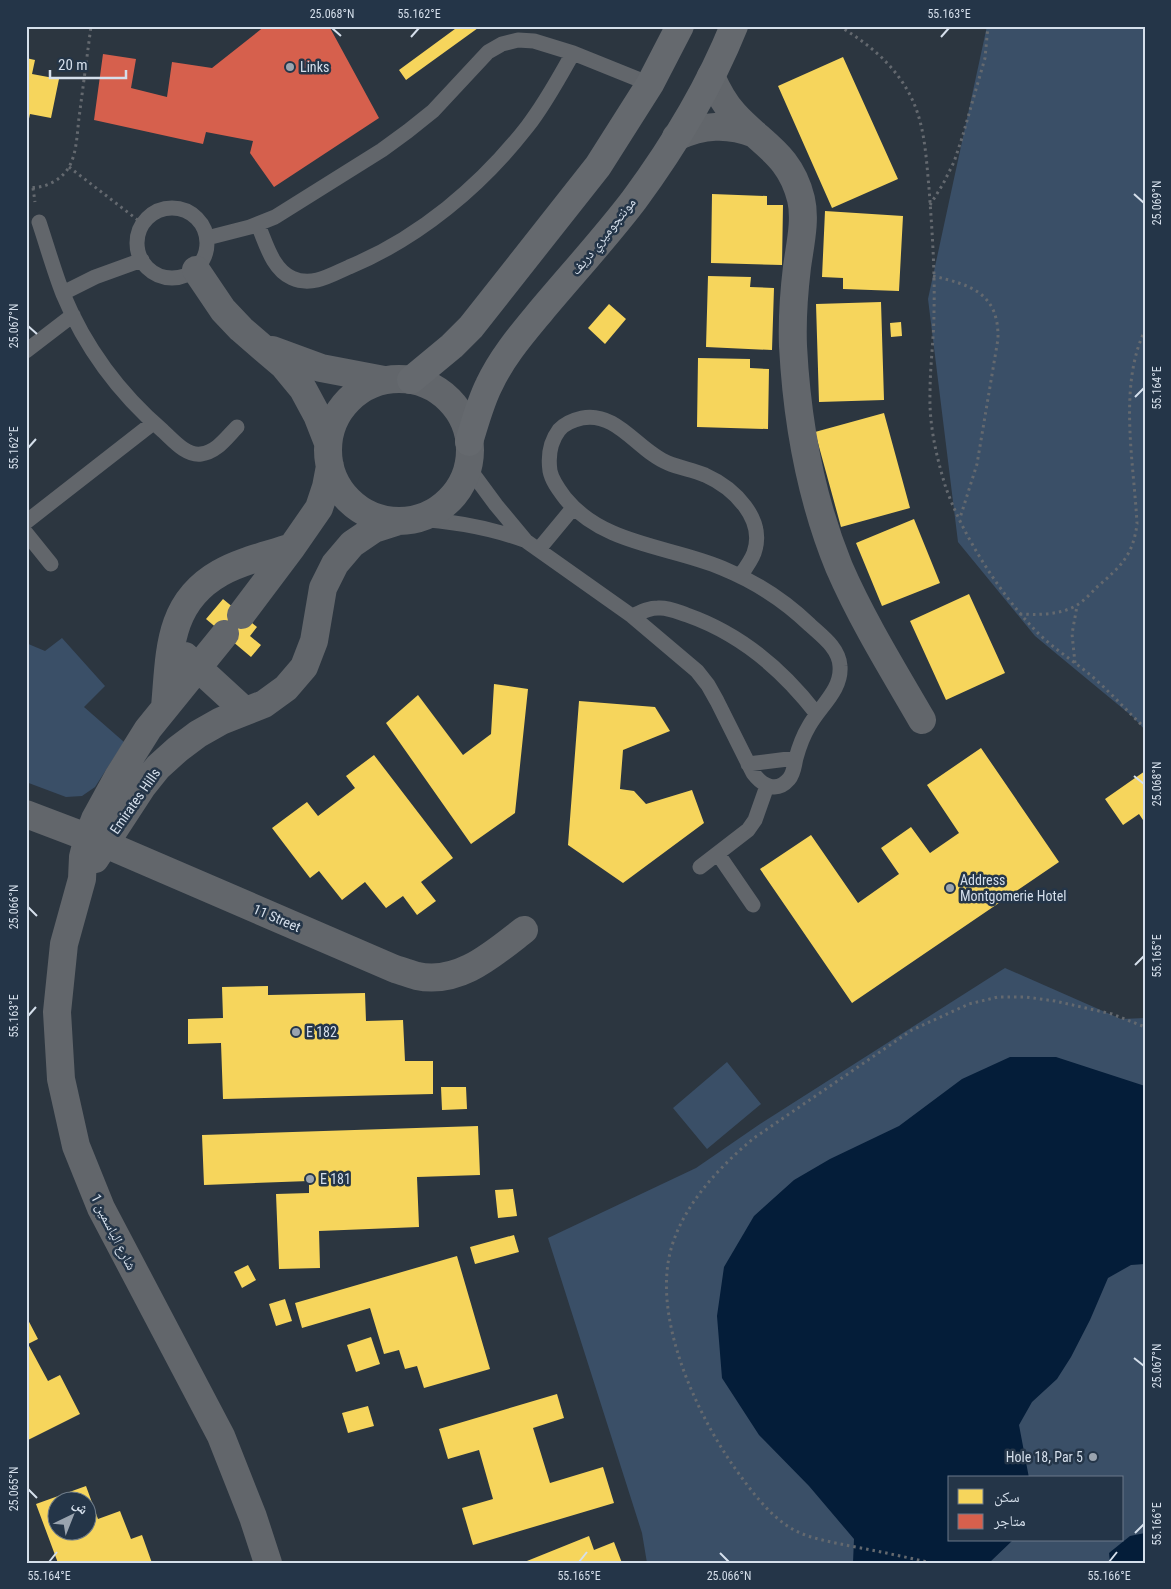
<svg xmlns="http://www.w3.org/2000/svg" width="1171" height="1589" font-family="'Roboto Condensed','Noto Naskh Arabic',sans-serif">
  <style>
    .green { fill: #3a4f67; fill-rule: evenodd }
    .water { fill: #041d39 }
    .homes { fill: #f6d55c; fill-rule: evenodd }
    .shops { fill: #d6604d }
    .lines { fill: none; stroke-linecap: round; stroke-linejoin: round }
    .path { stroke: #64696f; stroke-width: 3; stroke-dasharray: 2.5 4; stroke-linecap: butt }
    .lane { stroke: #62666b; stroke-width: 15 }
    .street { stroke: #62666b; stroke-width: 28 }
    .secondary { stroke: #65696e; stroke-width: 28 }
    .ticks { fill: none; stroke: #d5dfeb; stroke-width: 2 }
    .poi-dot { fill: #9aa4af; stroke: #243548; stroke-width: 2 }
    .labels { text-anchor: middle; stroke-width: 5; stroke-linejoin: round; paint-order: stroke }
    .poi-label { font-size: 14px; fill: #d5dfeb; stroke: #243548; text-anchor: start }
    .street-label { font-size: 14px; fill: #d5dfeb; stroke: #243548 }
    .neatline { fill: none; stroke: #d5dfeb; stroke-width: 2 }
    .ticks-label { font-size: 12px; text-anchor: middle; fill: #d5dfeb }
  </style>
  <rect width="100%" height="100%" fill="#2c3640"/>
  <!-- green -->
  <path class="green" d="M987 26H1145V730L1133 717 1035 636 958 542 928 299Z
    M62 638 105 686 84 707 124 742 95 787 82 796 66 797 26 782V643L45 651Z
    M1005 968 1121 1019 1145 1018V1563H647L642 1533 548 1238 696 1168 760 1124ZM950 1478H1122V1540H950Z
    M727 1062 761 1104 707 1149 673 1108Z"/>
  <!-- water -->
  <path class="water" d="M1010 1057H1056L1145 1086V1264L1131 1265 1108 1278 1090 1320 1071 1357 1057 1379 1032 1402 1019 1425 1029 1478H950V1540H1013L989 1563H853L854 1539 809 1486 759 1435 722 1378 717 1316 724 1267 754 1216 794 1180 830 1159 899 1126 962 1079Z
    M1145 1533V1563H1110L1109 1553 1130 1536Z"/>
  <!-- homes -->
  <path class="homes" d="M459 26H477L478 28 406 80 399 70Z
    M843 57 898 179 832 208 778 86Z
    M26 58 35 60 32 74 59 79 51 118 30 114 27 128Z
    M712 194 767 196V205H783L782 265 711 263Z
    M825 211 903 216 899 291 843 289V278L822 277Z
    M708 276 751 277 750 287 774 288 772 350 706 347Z
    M881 302 884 400 819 402 816 304Z
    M609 304 626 319 605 344 588 328Z
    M901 322 902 336 891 337 890 323Z
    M698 358 750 359V368L769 369 768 429 697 427Z
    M884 413 910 508 841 527 815 432Z
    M914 519 940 583 882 606 856 543Z
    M969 594 1005 673 946 700 910 621Z
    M223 599 257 627 250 636 261 645 251 657 206 619Z
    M494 684 528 689 515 813 471 844 386 723 418 695 463 755 491 734Z
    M579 701 655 707 670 731 623 750 620 789 634 791 646 804 692 790 704 823 623 883 568 845Z
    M981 748 1059 862 852 1003 760 869 811 835 858 903 899 874 881 848 911 827 930 853 959 833 927 785Z
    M374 755 453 858 421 882 436 901 417 915 403 896 386 908 365 882 342 900 319 871 310 878 272 828 307 802 318 816 355 788 346 776Z
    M1145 771V823L1139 814 1123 825 1105 799Z
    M268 986V995L365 993 366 1021 403 1020 405 1061H433V1094L223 1099 221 1043 188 1044V1019L223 1018 222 987Z
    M441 1087H466L467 1109 442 1110Z
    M478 1126 480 1175 417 1177 419 1227 319 1231 320 1268 279 1269 276 1194 309 1193V1181L204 1185 202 1135Z
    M513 1189 517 1216 498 1218 495 1190Z
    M514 1235 519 1252 475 1264 470 1247Z
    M457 1256 490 1369 424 1388 417 1366 405 1369 399 1350 384 1354 370 1308 302 1328 295 1303Z
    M248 1265 256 1280 242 1288 234 1272Z
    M285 1299 292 1321 276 1326 269 1304Z
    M26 1316 38 1339 28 1344 48 1381 60 1375 80 1414 26 1441Z
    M371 1337 380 1364 356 1372 347 1345Z
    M557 1394 564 1418 533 1428 550 1483 603 1467 614 1503 473 1545 462 1508 493 1499 479 1450 448 1459 439 1429Z
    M368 1406 374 1426 348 1433 342 1413Z
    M86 1486 98 1519 120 1511 131 1539 142 1535 152 1563H58L36 1504ZM58 1502H88V1532H58Z
    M589 1536 594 1550 614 1542 622 1563H522Z"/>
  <!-- shops -->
  <path class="shops" d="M265 26H329L379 118 274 187 250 153 253 141 206 132 203 144 94 120 103 54 136 59 131 88 167 97 172 62 212 68Z"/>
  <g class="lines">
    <!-- path -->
    <path class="path" d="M839 26C869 44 895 65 911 97 925 125 926 157 929 188 932 229 935 270 934 311 934 338 930 365 930 393 929 424 936 455 945 485 961 533 1000 594 1035 630 1053 649 1076 662 1095 679 1113 695 1128 712 1145 728
      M69 167 143 224
      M26 187C42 190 61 181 69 167 77 153 77 133 79 118 83 87 87 57 91 26
      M33 188 35 202
      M930 205 943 184 954 162 962 138 985 58 988 26
      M933 276C971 285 999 293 998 339L977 464 960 518
      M1020 614C1037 615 1061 615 1077 605 1084 601 1091 593 1097 587 1120 567 1133 556 1137 524 1134 463 1118 386 1145 330
      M1075 663 1072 634 1077 606
      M932 1563C905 1557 878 1551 850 1546 832 1542 812 1539 796 1531 773 1519 757 1498 742 1478 700 1422 653 1324 670 1253 681 1207 719 1167 754 1138L912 1030 969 1004 998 997H1026L1055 1001 1112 1014 1145 1027"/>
    <!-- lane -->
    <path class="lane" d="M137 243a35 35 0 1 1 70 0a35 35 0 1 1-70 0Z
      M39 222C47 246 54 271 63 294 85 347 120 394 163 431 173 440 186 456 201 454 217 452 226 438 237 427
      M258 225C266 243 272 269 292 278 312 287 331 275 349 267 419 238 481 186 527 127 545 104 559 78 573 53
      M207 238 250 227 275 217 382 150 408 131 433 111 488 52 502 44 518 40 534 41 573 53 650 84
      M63 293 95 277 142 260
      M26 351 73 315
      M468 467 496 505 526 541 632 616 697 671 708 685 717 701 753 773C762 785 776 794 789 779 794 773 794 766 796 758 799 747 803 736 809 726 820 706 842 690 840 666 839 648 822 636 810 625 785 601 754 581 722 568 670 546 603 545 565 498 559 490 552 481 550 471 548 457 550 442 559 430 565 423 573 420 582 418 617 411 638 451 668 463 680 468 693 470 705 475 734 488 766 519 754 553 751 561 745 569 740 576
      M413 519C452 521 488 527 524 540
      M26 522 153 423
      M26 533 51 564
      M539 549 573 508
      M632 616C641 612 648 608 658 608 668 607 678 612 687 615 741 634 782 669 816 713
      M748 764 796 758
      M718 854 753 905
      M700 867 748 830 755 820 767 786"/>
    <!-- street -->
    <path class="street" d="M711 76C717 90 724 103 734 114 762 145 790 154 801 199 806 220 800 245 797 267 794 292 792 320 793 346 797 422 810 496 839 567 862 620 893 670 922 720
      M676 137C703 125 727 123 755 134
      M196 270 223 310 241 329 284 366 303 389 317 415 328 443
      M272 350 321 368 384 380
      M328 450a71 71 0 1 1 142 0a71 71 0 1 1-142 0Z
      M241 615 292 547 319 508 326 487 330 466
      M225 634 148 729 118 777 95 819 88 837 83 857 82 879 64 944 57 1012 61 1079 76 1146 101 1208 221 1436 253 1517 268 1563
      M185 656 245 711
      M165 707C170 653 167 603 220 573 240 561 269 555 292 547
      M26 814 105 844 395 969C402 971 410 974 417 976 459 985 493 954 524 930
      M95 859 142 787 158 767 178 749 198 734 221 721 264 704 286 688 304 667 314 641 323 588 335 564 352 544 374 529 399 521"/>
    <!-- secondary -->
    <path class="secondary" d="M411 380 452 346 471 327 598 166 650 84 680 26
      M469 442C475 423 480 403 489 385 502 357 522 334 541 311 572 274 605 238 634 200 673 147 709 88 734 26"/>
  </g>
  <!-- ticks -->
  <path class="ticks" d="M332 28 341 36M411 37 419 28M941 37 949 28M1134 194 1144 203M28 326 37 334M1135 397 1144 388M28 448 36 439M1134 776 1144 784M28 907 37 916M1135 965 1144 956M28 1016 36 1007M1134 1358 1144 1366M28 1489 37 1498M1135 1533 1144 1524M720 1553 729 1562M49 1562 57 1552M579 1562 587 1552M1109 1562 1117 1552"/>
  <!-- markers -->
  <g class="poi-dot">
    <circle cx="290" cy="67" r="5"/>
    <circle cx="950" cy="888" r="5"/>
    <circle cx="296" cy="1032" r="5"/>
    <circle cx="310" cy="1179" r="5"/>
    <circle cx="1093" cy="1457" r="5"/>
  </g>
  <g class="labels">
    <!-- poi labels -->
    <g class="poi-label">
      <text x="300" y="72">Links</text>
      <text x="960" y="885">Address<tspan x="960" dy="16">Montgomerie Hotel</tspan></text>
      <text x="306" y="1037">E 182</text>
      <text x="320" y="1184">E 181</text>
      <text x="1083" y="1462" text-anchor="end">Hole 18, Par 5</text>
    </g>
    <!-- street labels -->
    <g class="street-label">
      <text transform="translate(603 236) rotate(-51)" y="5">مونتجوميري دريف</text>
      <text transform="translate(135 801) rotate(-55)" y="5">Emirates Hills</text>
      <text transform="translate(277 918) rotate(23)" y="5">11 Street</text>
      <text transform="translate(114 1232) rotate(63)" y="5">شارع الياسمين 1</text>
    </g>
  </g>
  <!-- border -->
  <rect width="1171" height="1589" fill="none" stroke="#243548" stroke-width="55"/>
  <!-- legend -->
  <rect x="948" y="1476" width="175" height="65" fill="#243548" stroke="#6b7989"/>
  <rect x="958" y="1489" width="25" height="15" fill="#f6d55c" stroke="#6b7989"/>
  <text x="994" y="1502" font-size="15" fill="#d5dfeb">سكن</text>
  <rect x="958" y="1514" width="25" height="15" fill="#d6604d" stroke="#6b7989"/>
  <text x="994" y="1526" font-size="15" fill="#d5dfeb">متاجر</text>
  <!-- north arrow -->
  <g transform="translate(72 1516) rotate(43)"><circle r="24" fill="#243548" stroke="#6b7989"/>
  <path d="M0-4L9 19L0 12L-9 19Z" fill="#9aa4af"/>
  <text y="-8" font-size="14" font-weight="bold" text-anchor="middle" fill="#d5dfeb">ش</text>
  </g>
  <!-- scale -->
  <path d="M50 70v8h76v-8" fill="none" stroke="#d5dfeb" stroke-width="2.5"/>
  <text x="58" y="70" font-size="15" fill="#d5dfeb" stroke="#243548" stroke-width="4" paint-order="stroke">20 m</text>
  <rect x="28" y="28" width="1116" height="1534" class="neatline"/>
  <g class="ticks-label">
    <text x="332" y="18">25.068°N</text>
    <text x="419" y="18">55.162°E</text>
    <text x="949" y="18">55.163°E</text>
    <text transform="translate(1157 203) rotate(-90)" y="4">25.069°N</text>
    <text transform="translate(14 326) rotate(-90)" y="4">25.067°N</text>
    <text transform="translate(1157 388) rotate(-90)" y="4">55.164°E</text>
    <text transform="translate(14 448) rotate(-90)" y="4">55.162°E</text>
    <text transform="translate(1157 784) rotate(-90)" y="4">25.068°N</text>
    <text transform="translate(14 907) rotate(-90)" y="4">25.066°N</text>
    <text transform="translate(1157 956) rotate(-90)" y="4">55.165°E</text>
    <text transform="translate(14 1016) rotate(-90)" y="4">55.163°E</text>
    <text transform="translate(1157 1366) rotate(-90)" y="4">25.067°N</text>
    <text transform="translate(14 1489) rotate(-90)" y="4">25.065°N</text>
    <text transform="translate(1157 1524) rotate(-90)" y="4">55.166°E</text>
    <text x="49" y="1580">55.164°E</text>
    <text x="579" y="1580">55.165°E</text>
    <text x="729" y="1580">25.066°N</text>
    <text x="1109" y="1580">55.166°E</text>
  </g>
</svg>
